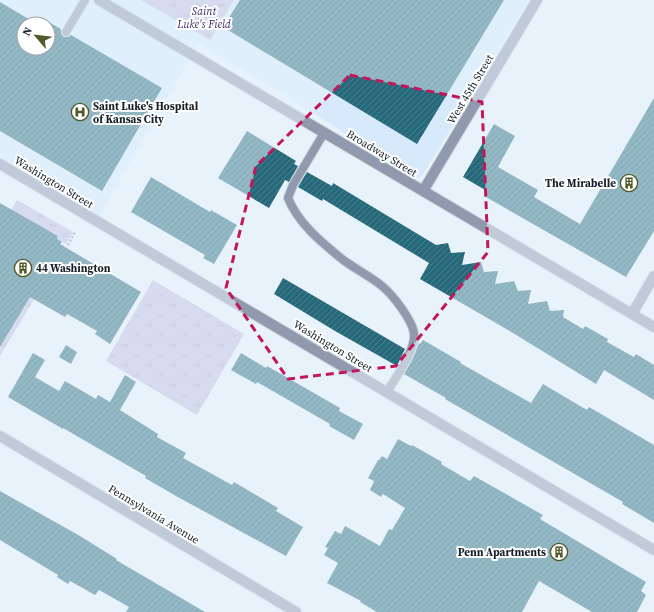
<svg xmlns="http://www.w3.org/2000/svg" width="654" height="612" font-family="'Source Serif 4',serif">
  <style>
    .built { fill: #d6eafb; fill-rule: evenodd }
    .grass { fill: url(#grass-tufts) }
    .building { fill: url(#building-hatch) }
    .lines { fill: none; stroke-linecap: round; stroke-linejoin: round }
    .service-casing { stroke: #c6d0d9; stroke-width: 10 }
    .minor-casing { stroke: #c6d0d9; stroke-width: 12 }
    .path { stroke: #909aa3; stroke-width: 2.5; stroke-dasharray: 2 2; stroke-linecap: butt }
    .service { stroke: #9199ae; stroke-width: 8 }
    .minor { stroke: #9199ae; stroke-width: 10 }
    .marked { fill: none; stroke: #c2185b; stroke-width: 3; stroke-dasharray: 8 5; stroke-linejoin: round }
    .labels { text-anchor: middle; stroke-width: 4; stroke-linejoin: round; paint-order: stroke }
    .park-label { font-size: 11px; font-style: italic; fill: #3f2e6b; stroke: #fff }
    .street-label { font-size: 11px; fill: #161f27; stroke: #fff }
    .poi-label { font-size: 11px; font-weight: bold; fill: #161f27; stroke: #fff; text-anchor: start }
  </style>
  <defs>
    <pattern id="grass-tufts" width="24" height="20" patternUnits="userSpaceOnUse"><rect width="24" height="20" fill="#c4bee0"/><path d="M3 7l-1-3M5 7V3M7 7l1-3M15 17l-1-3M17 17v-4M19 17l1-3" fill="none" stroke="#a8a3c0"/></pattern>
    <pattern id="building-hatch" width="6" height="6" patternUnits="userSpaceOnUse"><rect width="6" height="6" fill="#25697b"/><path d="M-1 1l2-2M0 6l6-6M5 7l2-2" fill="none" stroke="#4a7e8c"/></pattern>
  </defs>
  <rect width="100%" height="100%" fill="#e8f2fb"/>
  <!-- built -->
  <path class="built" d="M0 0H529L420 179 199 43 99 216 0 156ZM24 24H48V48H24Z"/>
  <!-- grass -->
  <path class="grass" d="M141 0H234L210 40Z
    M17 200 73 232 66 244 57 239 58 236 46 229 44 233 11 210Z
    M153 280 244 334 197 415 106 361Z
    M32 293 36 296 0 356V347Z"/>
  <!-- building -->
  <path class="building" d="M240 0H504L417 144 223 27Z
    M0 2 37 24H24V48H48V24H37L41 18 61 29V34L64 37H68L71 35 162 88 102 191 0 131Z
    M654 98V231L626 277 484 196 487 191 463 177 494 124 515 136 498 167 538 190 534 197 580 224Z
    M247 131 296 161 294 164 298 166 289 182 285 180 269 208 218 178Z
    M307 172 332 186 333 183 436 245 448 243 451 253 465 252 462 265 481 262 484 272 498 271 495 284 514 281 518 291 531 290 528 304 547 301 550 311 564 310 563 317 583 329 585 326 608 339 607 342 634 357 636 354 654 365V400L604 370 596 384 508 330 420 279 429 263 323 199 322 201 298 187Z
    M151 177 210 212 211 210 237 225 214 264 203 258 205 255 131 212Z
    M0 203 58 236 57 239 62 242 60 244 141 292 110 344 95 334 97 331 67 314 65 317 30 297 0 347Z
    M283 278 405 349 397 366 335 331 274 294Z
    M423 340 461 362 460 363 531 403 543 384 587 410 589 407 654 445V523L622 504 623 502 445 399 446 398 404 374 413 358 419 343 420 344Z
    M66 345 77 352 71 364 59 357Z
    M33 353 45 360 35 377 59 391 65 381 96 399 98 395 110 402 125 375 136 382 120 410 158 434 157 437 186 453 183 458 232 485 234 482 278 508 276 511 303 527 286 556 176 496 145 478 146 476 63 428V429L8 397Z
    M241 353 266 368 267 366 340 408 339 411 363 424 354 440 329 426 330 424 257 382 256 384 231 370Z
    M398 439 411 446 412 445 442 462 441 464 470 481 474 476 543 515 540 519 646 582 641 591 646 595 637 612H592L539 581 522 612H377L360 602 361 601 327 583 338 563 324 555 328 548 325 547 335 531 341 534 345 526 380 546 389 529 392 530 405 508 383 494 381 497 370 490 374 481 368 478 378 460H379L382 456 387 459Z
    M0 491 80 536 117 559 116 560 205 612H126L129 607 99 590 95 595 70 581 68 584 57 577 58 575 0 540Z"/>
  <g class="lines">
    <defs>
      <path id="service" d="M66 32 85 0
        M324 133 293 185 288 198C298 223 321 242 342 259 355 269 370 276 382 286 393 295 413 321 414 334 416 350 395 378 387 392"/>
      <path id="minor" d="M99 0 654 327
        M0 164 654 550
        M423 191 537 0
        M632 314 654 276
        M0 436 296 612"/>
    </defs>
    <!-- service casing -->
    <use href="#service" class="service-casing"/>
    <!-- minor casing -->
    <use href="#minor" class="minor-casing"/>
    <!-- path -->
    <path class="path" d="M68 245 75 232"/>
    <!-- service -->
    <use href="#service" class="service"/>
    <!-- minor -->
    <use href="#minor" class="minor"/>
  </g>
  <!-- marked area -->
  <path d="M0 0H654V612H0ZM350 75 482 102 488 252 396 366 288 379 226 288 256 166Z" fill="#e8f2fb" fill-opacity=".55" fill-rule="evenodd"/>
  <path class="marked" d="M350 75 482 102 488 252 396 366 288 379 226 288 256 166Z"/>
  <!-- icons -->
  <defs>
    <symbol id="hospital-ring" viewBox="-11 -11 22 22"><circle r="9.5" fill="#fff" stroke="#515b2a" stroke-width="1.5"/><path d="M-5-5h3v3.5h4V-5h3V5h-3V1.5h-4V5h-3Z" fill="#515b2a"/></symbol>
    <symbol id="building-ring" viewBox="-11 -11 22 22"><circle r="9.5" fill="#fff" stroke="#515b2a" stroke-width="1.5"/><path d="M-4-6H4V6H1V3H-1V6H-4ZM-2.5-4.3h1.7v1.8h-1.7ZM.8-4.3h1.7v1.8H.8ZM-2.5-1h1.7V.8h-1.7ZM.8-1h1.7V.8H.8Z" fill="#515b2a"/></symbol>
  </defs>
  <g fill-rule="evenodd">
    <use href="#hospital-ring" x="70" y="102" width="20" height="20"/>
    <use href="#building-ring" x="619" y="173" width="20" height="20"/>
    <use href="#building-ring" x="13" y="258" width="20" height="20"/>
    <use href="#building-ring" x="549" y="542" width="20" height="20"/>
  </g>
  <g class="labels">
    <!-- park labels -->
    <g class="park-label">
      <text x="204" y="15">Saint<tspan x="204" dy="13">Luke's Field</tspan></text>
    </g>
    <!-- street labels -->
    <g class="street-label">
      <text transform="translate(470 89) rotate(-59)" y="4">West 45th Street</text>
      <text transform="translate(382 153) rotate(31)" y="4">Broadway Street</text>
      <text transform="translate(54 182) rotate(31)" y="4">Washington Street</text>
      <text transform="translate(333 346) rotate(31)" y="4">Washington Street</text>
      <text transform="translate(154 514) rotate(31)" y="4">Pennsylvania Avenue</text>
    </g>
    <!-- poi labels -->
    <g class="poi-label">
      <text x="93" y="110">Saint Luke's Hospital<tspan x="93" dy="13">of Kansas City</tspan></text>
      <text x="616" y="187" text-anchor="end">The Mirabelle</text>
      <text x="36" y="272">44 Washington</text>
      <text x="546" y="556" text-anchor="end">Penn Apartments</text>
    </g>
  </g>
  <!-- north arrow -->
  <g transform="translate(36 36) rotate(298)"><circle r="19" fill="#ffffff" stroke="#a2a5a9"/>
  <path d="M0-3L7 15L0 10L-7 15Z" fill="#515b2a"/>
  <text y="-6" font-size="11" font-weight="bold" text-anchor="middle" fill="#161f27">N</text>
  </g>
</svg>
